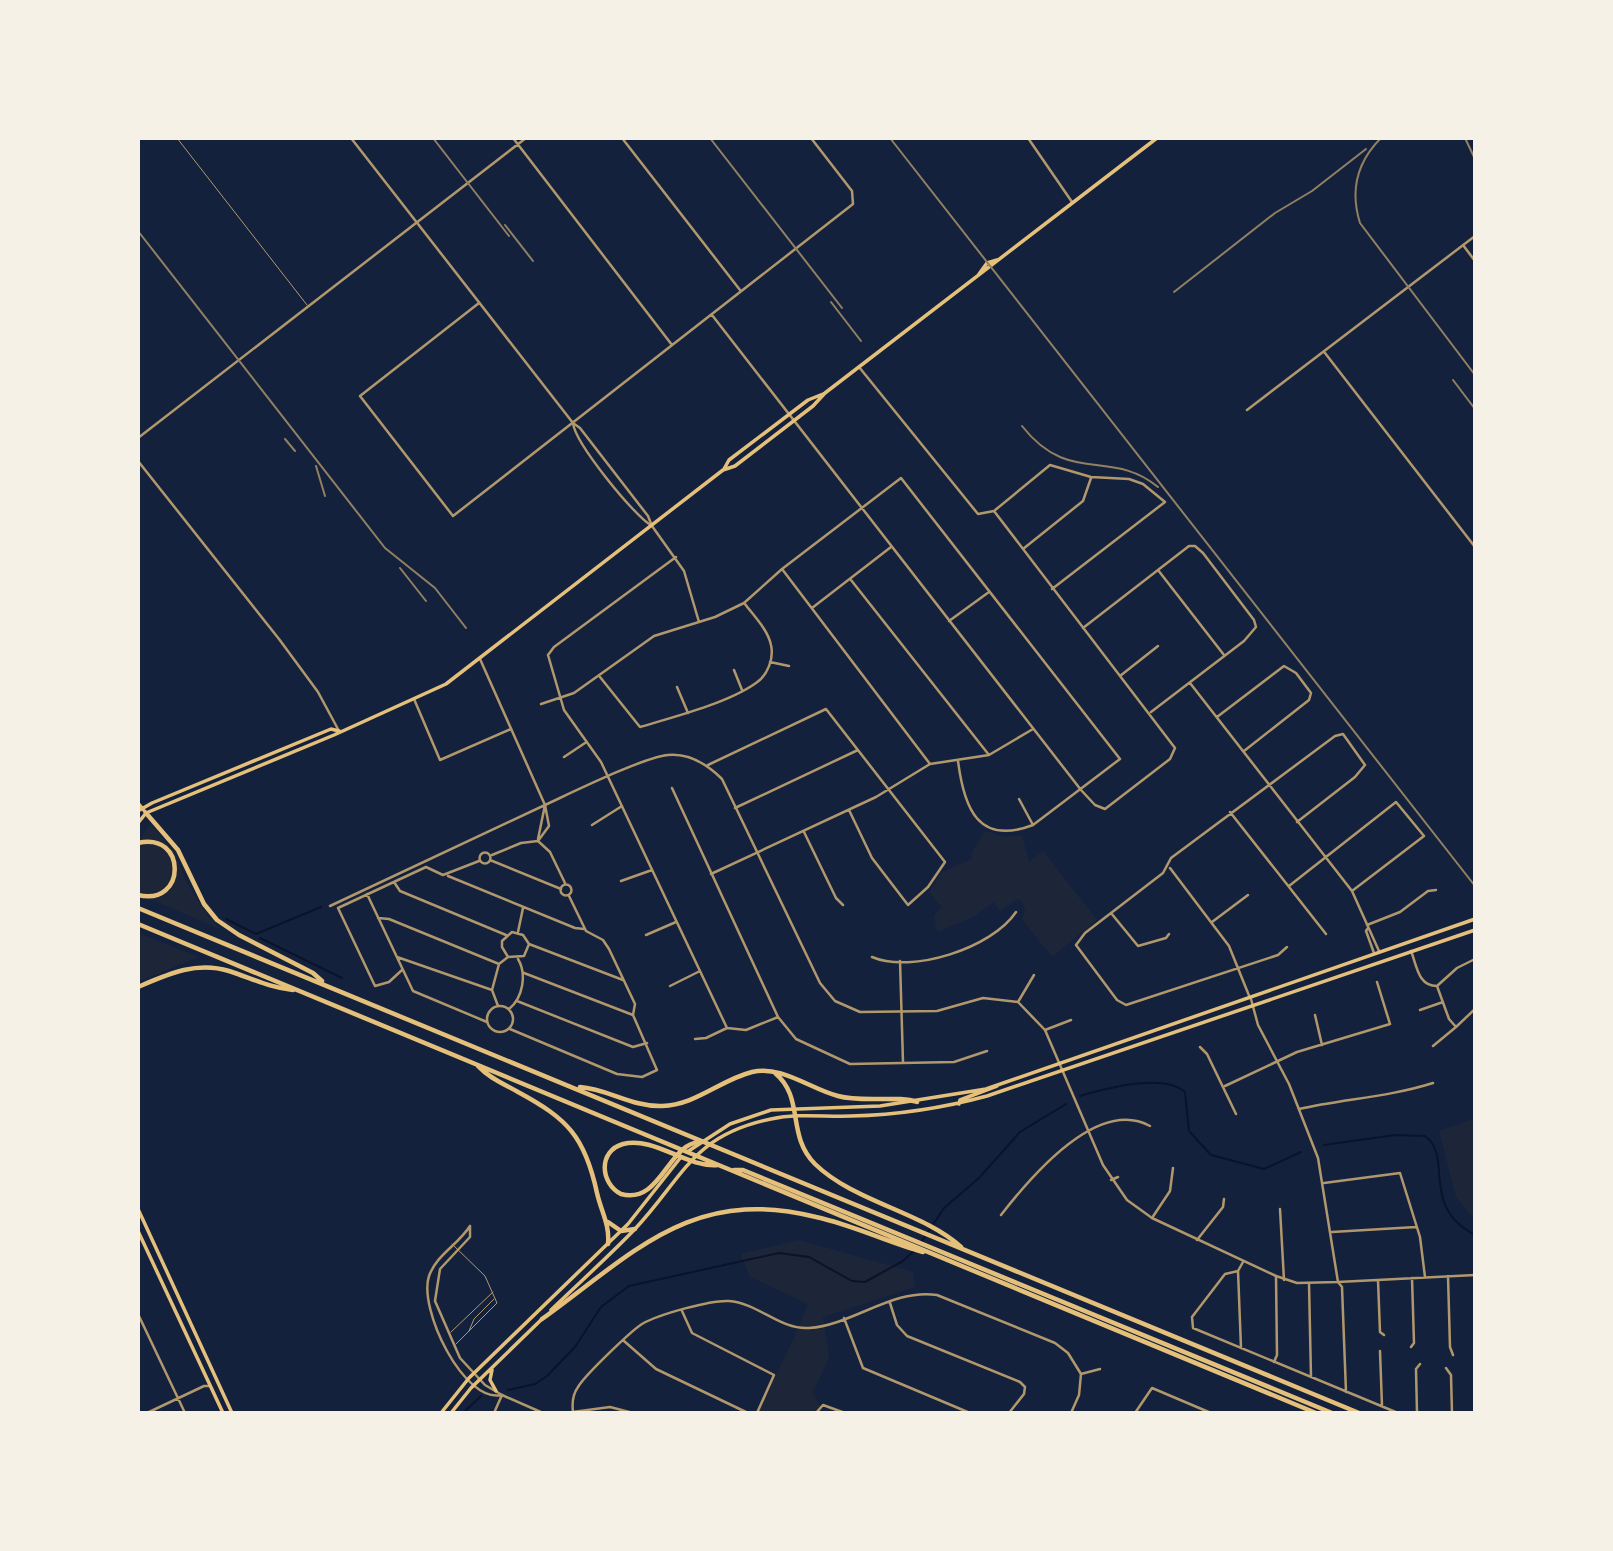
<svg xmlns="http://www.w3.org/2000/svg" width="1613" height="1551" font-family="Mulish,sans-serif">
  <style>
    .green { fill: #1d2539 }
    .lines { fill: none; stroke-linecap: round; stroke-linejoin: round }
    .stream { stroke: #0b132b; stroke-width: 2 }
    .service { stroke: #b1986c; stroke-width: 1 }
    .minor { stroke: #b1986c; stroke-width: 2.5 }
    .tertiary { stroke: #b1986c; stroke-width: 2.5 }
    .secondary { stroke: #e5c07b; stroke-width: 3.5 }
    .motorway { stroke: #e5c07b; stroke-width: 4.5 }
    .rail { stroke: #918062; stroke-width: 2 }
  </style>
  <rect width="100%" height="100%" fill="#14213d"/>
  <!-- green -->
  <path class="green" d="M150 824 175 852 186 881 207 915 222 930 138 894V842Z
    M985 831 1005 837 1022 835 1029 862 1043 851 1097 920 1052 957 1022 919 1025 910 1022 901 1017 899 1000 911 993 902 973 917 937 932 934 916 941 907 929 892 942 872 972 859 971 854Z
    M138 933 199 957 138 982Z
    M1475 1118V1220L1456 1197 1439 1131Z
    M799 1240 913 1272 915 1287 823 1317 829 1358 813 1392 820 1407 816 1413H757L796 1334 808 1304 750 1277 741 1254Z"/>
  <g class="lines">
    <!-- stream -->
    <path class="stream" d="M226 919 256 934 321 907
      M260 938 342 978
      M1080 1096C1107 1088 1163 1073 1185 1092L1189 1131 1211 1155 1264 1169 1301 1152
      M1324 1145 1395 1135 1425 1136C1454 1157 1419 1206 1475 1235
      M922 1241 944 1208 979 1178 1020 1132 1066 1104
      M508 1390 535 1384 547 1376 575 1347 601 1307 629 1286 779 1253 809 1257 852 1281 865 1282 903 1261 914 1251
      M463 1413 481 1396"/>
    <!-- service -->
    <path class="service" d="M177 138 307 305
      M452 1244 485 1276 497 1303 456 1344
      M469 1331 474 1319 494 1299
      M451 1332 493 1292"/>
    <!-- minor -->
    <path class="minor" d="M513 138 672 345
      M622 138 740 290
      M1028 138 1072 202
      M1463 245 1475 261
      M479 303 360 396 453 516 853 204 852 191 811 138
      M712 315 1081 790 1095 805 1105 809 1170 759 1175 748 994 511
      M1325 353 1475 547
      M859 367 978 514 994 511 1050 465 1091 477 1129 479 1143 484 1165 502 1052 589
      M1247 410 1475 236
      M138 438 526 138
      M138 461 279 639 318 692 339 731
      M652 526 684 571 699 622
      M1023 549 1083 501 1091 478
      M676 557 554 647 548 655 564 710 601 762 727 1028 746 1030 778 1017
      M782 569 930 764
      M1158 570 1224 655
      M851 580 989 755
      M812 608 891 547
      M949 621 989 592
      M1083 628 1189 546H1195L1203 553 1254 620 1256 627 1244 641 1151 712
      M770 662 789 666
      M734 670 742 690
      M1120 676 1158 646
      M600 677 640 727C674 717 728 703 756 683 768 675 774 658 771 645 768 630 754 616 745 604
      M1190 683 1352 891 1379 951
      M677 687 688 713
      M414 699 440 760 511 729
      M541 704 574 693 654 636 715 617 744 603 782 569 901 478 1120 759 1033 825C978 846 964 808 958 761
      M1217 717 1284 666 1296 673 1311 693 1309 700 1244 751
      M564 757 585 743
      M708 765 826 709 945 862 928 887 908 905 872 858 849 810
      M672 788 778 1017 796 1039 850 1064 954 1062 987 1051
      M1019 799 1033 825
      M735 808 858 750
      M1230 812 1326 934
      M592 825 622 806
      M804 832 836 898 843 905
      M538 839 545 805
      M538 841 549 826 545 805
      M479.5 858a5.5 5.5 0 1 1 11 0a5.5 5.5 0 1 1-11 0Z
      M492 855 521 843 538 841 550 852 565 883
      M490 860 561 889
      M1170 868 1229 946 1250 998
      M711 874 876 797 930 764 989 755 1033 729
      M448 876 575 928 584 929
      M621 881 652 870
      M394 882 400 891 506 935
      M560.5 890a5.5 5.5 0 1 1 11 0a5.5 5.5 0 1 1-11 0Z
      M1289 886 1396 802 1424 836 1352 891
      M367 894 413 991 487 1022
      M330 906 545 805
      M1111 913 1138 946 1166 938 1169 934
      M378 918 389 919 499 964
      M1212 922 1248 895
      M1367 925 1400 912 1428 891 1436 890
      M1368 928 1366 931 1374 953
      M518 932 523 908
      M646 935 676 922
      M529 944 623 980
      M1287 947 1278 955 1126 1005 1117 1000 1076 945 1085 933 1163 873 1171 858 1335 736 1343 734 1365 765 1355 777 1297 822
      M1411 951C1417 966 1418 986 1437 986
      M397 957 492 990
      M872 957C912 974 992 948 1016 912
      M900 961 903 1062
      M402 970 389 982 375 986 338 908 426 867 443 875 479 861
      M524 973 633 1015
      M670 986 700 971
      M1437 986 1449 1019 1456 1027 1475 1009
      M1437 986 1457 968 1475 959
      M517 1001 633 1047 647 1043
      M1018 1002 1034 975
      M487 1019a13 13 0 1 1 26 0a13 13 0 1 1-26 0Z
      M498 1006 492 990 499 964 508 957 524 956 529 944 523 935 512 932 502 941V947L508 957
      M509 1009C523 998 527 974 518 959
      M1420 1010 1443 1002
      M1315 1015 1322 1045
      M510 1029 617 1074 642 1077 657 1070 633 1015 635 1004 609 949 603 940 586 931 569 896
      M1045 1030 1071 1020
      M695 1039 706 1038 727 1028
      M1433 1046 1456 1027
      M1200 1047 1207 1054 1236 1114
      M1225 1086 1297 1052 1390 1024 1377 982
      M1299 1109C1343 1099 1389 1097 1433 1083
      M1111 1180 1118 1177
      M1324 1183 1400 1173 1420 1237 1425 1277
      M1280 1209 1284 1280
      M1001 1215C1029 1179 1097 1097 1150 1126
      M1152 1218 1170 1191 1173 1168
      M1332 1232 1416 1227
      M1197 1240 1223 1207 1224 1199
      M1238 1271 1225 1274 1192 1317 1193 1328 1398 1413
      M1448 1276 1450 1347 1453 1355
      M1378 1280 1380 1332 1384 1335
      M1309 1283 1311 1377
      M890 1303 897 1325 907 1336 1020 1382 1025 1387 1024 1394 1009 1413
      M682 1311 692 1333 774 1375 757 1413
      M138 1314 185 1413
      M844 1318 863 1368 970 1413
      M624 1341 656 1369 748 1413
      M1411 1347 1414 1343 1412 1278
      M1241 1348 1238 1271 1243 1262
      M1380 1351 1382 1406
      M1274 1362 1277 1355 1276 1276
      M1446 1368 1451 1375 1452 1413
      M1346 1392 1342 1287 1338 1282 1475 1275
      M573 1412C572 1404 573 1394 578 1387 585 1375 631 1331 642 1324 659 1314 711 1300 729 1301 758 1303 780 1330 809 1328 853 1325 893 1288 937 1295L1055 1343 1068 1353 1081 1374 1100 1369
      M147 1413 204 1386H210
      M494 1413 502 1395 543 1413
      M565 1413 610 1407 633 1413
      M816 1413 823 1405 845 1413
      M1135 1413 1152 1388 1211 1413
      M1417 1413 1416 1369 1420 1364"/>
    <!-- tertiary -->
    <path class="tertiary" d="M351 138 573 423 580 428 648 516 652 526
      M573 423C575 443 634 516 652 526
      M480 659 545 805C571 793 644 757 668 755 690 753 707 764 722 779L820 983 835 1001 860 1012 937 1011 983 998 1018 1002 1045 1030 1103 1165 1127 1200 1152 1218 1276 1276 1297 1283 1338 1282 1318 1158 1289 1084 1258 1025 1251 999
      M470 1226C458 1245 437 1254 429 1276 418 1309 464 1404 502 1395
      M470 1226V1237L440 1269 435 1301 460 1358 485 1385 502 1395
      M1071 1413 1079 1395 1081 1374"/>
    <!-- secondary -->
    <path class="secondary" d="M979 274 987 263 997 260
      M724 469 729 460 808 400 823 394
      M138 803 146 813
      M138 811 152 803 331 729 339 731
      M138 823 146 813 334 735 446 684 723 470 735 466 813 406 825 393 1157 138
      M959 1104 960 1100 997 1086
      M687 1152 730 1124 771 1110 880 1106 986 1089 1475 919
      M138 1209 232 1413
      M138 1231 223 1413
      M551 1310C579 1283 608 1257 635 1229 683 1178 692 1135 771 1119 798 1113 824 1117 851 1116 896 1115 943 1108 987 1096L1475 930
      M492 1370 490 1380 496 1391
      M441 1413 469 1378 628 1224 681 1157
      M451 1413 471 1388 543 1318"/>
    <!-- motorway -->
    <path class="motorway" d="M146 813 178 850 204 904 217 920 239 935 313 973 322 981
      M138 843C187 831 187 907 138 895
      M138 908 1359 1413
      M138 924 1316 1413
      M138 987C168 974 196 961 229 971 251 978 270 988 293 990
      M478 1066C489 1078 504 1084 518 1092 568 1119 585 1137 597 1193 601 1211 610 1225 608 1244
      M775 1073C805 1098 786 1135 815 1164 854 1202 923 1212 961 1247
      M580 1087C608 1089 632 1107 662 1106 696 1105 720 1080 752 1072 782 1065 810 1089 838 1096 863 1103 899 1095 917 1102
      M700 1142C668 1143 661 1205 621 1194 600 1183 598 1151 623 1144 655 1136 686 1168 718 1165
      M734 1170H743L1332 1413
      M608 1222 621 1231 635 1229
      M542 1319C635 1252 692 1186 816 1217 853 1225 887 1242 923 1252"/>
    <!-- rail -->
    <path class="rail" d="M433 138 509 236
      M710 138 842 308
      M890 138 1475 886
      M1381 138C1357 162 1350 191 1360 223L1475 375
      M1465 138 1475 159
      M505 225 533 261
      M138 231 385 548 435 588 466 628
      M1174 292 1275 213 1312 191 1366 149
      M831 302 861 341
      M1453 380 1475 409
      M1022 426C1069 486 1111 448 1158 487
      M285 439 295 451
      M316 466 325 496
      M400 568 426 601"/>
  </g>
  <!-- border -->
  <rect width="1613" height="1551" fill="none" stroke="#f6f1e7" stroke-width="280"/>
</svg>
